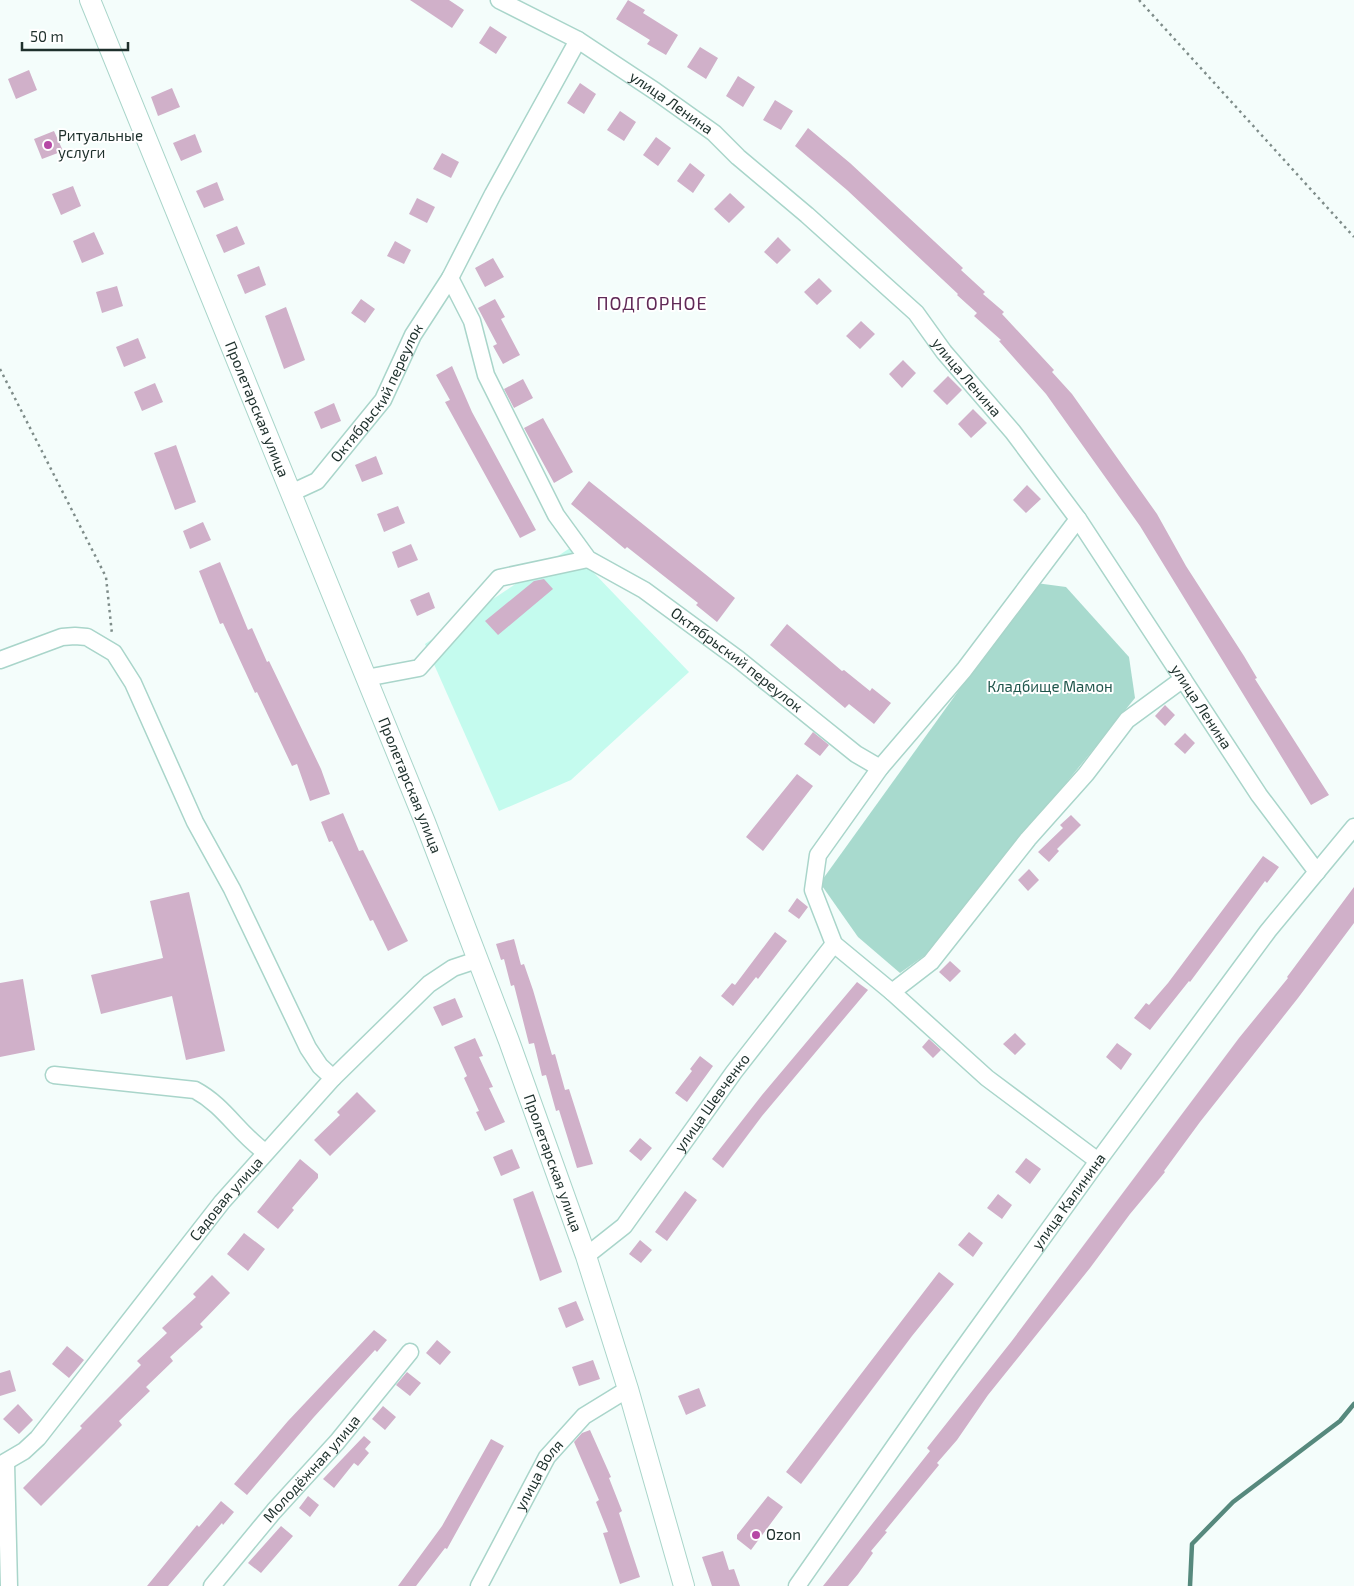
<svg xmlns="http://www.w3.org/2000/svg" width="1354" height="1586" font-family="'Exo 2',sans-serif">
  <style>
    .built { fill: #c4fbee }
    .green { fill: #a8dace }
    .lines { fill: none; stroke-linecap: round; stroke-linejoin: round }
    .stream { stroke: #56897d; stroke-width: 4.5 }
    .building { fill: #d0b0c9 }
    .minor-casing { stroke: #a9d5ca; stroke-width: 19 }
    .tertiary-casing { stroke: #a9d5ca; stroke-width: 22 }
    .path { stroke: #7e8c89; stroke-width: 2.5; stroke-dasharray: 2.5 4; stroke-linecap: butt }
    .minor { stroke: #fff; stroke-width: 16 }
    .tertiary { stroke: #fff; stroke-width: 20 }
    .poi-dot { fill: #b648a5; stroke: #fff; stroke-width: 2 }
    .labels { text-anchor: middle; stroke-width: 4; stroke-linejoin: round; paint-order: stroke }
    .street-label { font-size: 15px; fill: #1e302c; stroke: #fff }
    .poi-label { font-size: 15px; fill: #1e302c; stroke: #fff; text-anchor: start }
    .park-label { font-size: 15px; fill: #1f554b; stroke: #fff }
    .quarter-label { font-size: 18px; letter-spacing: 1px; fill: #602a57; stroke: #fff }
  </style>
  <rect width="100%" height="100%" fill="#f4fdfb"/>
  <!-- built -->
  <path class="built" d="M570 548 689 672 571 780 499 811 425 644Z"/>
  <!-- green -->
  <path class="green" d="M1036 583 1066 587 1129 657 1135 698 928 953 900 973 858 937 820 883Z"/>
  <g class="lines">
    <!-- stream -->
    <path class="stream" d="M1190 1586 1192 1544 1233 1502 1340 1421 1354 1404"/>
  </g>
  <!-- building -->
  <path class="building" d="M410 0H449L464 10 452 28Z
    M628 0 645 10 643 13 678 35 666 55 647 44 650 40 616 19Z
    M490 26 507 37 496 54 479 43Z
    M700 47 718 58 706 79 687 67Z
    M29 70 37 90 16 99 8 79Z
    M738 76 755 87 743 107 726 96Z
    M580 83 596 94 584 114 567 103Z
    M172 88 180 107 158 116 151 97Z
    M775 100 793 111 781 130 763 120Z
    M620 111 636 122 624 141 607 130Z
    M808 128 850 163 963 268 961 270 985 292 983 294 1004 312 1002 314 1054 370 1052 372 1072 394 1157 514 1186 566 1244 656 1257 678 1255 679 1329 795 1311 805 1140 526 1046 394 999 341 1001 340 974 316 977 313 957 295 958 294 847 190 795 146Z
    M54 131 63 151 42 159 34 139Z
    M195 134 202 152 181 161 173 143Z
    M656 137 671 148 658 166 643 155Z
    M442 153 459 162 451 178 433 169Z
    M690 163 705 175 693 193 677 181Z
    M217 182 224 200 204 208 196 191Z
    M73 186 81 206 61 215 52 194Z
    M730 193 745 207 729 223 714 209Z
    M417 198 435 207 427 223 409 214Z
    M237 226 245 244 224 253 216 235Z
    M94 232 104 254 82 263 73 241Z
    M778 237 791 250 777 264 764 252Z
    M395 241 411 250 404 264 387 256Z
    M493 258 504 277 485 287 475 268Z
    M259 266 266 285 245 294 237 275Z
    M819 278 832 291 817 305 804 292Z
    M117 286 123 306 102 313 96 292Z
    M361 299 375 309 365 323 351 313Z
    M495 299 505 317 501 319 520 355 503 364 493 346 497 344 478 308Z
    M286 307 305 360 284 369 265 316Z
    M861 321 875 334 860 349 846 336Z
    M138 338 146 358 124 367 116 347Z
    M903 360 916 373 902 388 889 374Z
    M452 366 472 412 536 530 520 538 445 402 450 400 436 375Z
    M948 376 962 390 947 405 933 391Z
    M523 379 533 398 514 408 504 389Z
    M155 383 163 402 142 411 134 392Z
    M334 403 341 421 321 429 314 412Z
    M973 409 987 423 971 438 958 424Z
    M543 418 573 472 554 483 524 428Z
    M176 445 196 502 175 510 154 453Z
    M376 456 383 474 362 482 355 465Z
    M589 481 735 598 717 622 696 605 698 603 627 547 625 549 571 504Z
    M1027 485 1041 499 1026 513 1013 500Z
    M398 506 405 523 384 532 377 514Z
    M203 522 211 540 190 549 183 531Z
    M411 544 418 560 398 568 392 552Z
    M220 562 248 630 252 628 267 662 269 661 321 769 330 794 310 801 297 764 292 766 257 692 255 693 223 623 220 624 199 571Z
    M544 579 553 589 498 635 485 621 534 581Z
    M429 592 435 608 417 616 410 600Z
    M787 624 842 671 844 670 870 691 872 688 891 703 874 724 849 704 845 708 770 645Z
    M1165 705 1175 715 1165 726 1155 716Z
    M813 732 829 745 820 756 804 744Z
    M1185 733 1195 743 1185 754 1174 744Z
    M797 774 813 786 763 851 746 837Z
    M343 813 359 851 363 850 408 941 388 951 373 920 370 921 332 841 329 842 321 822Z
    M1071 815 1081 825 1057 849 1059 851 1049 862 1038 852 1063 828 1060 825Z
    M1263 856 1279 867 1267 883 1265 881 1190 982 1189 981 1150 1030 1134 1018 1146 1003 1149 1005 1168 983Z
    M1029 869 1039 880 1028 891 1018 880Z
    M1354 887V923L1298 998 1200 1122 1164 1171 1165 1172 1130 1214 1090 1268 988 1395 957 1440 937 1463 939 1465 885 1531 887 1532 871 1551 873 1553 858 1574 848 1586H823L930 1451 927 1448 1011 1342 1239 1038 1288 978 1287 977Z
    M189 892 225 1051 186 1060 172 996 101 1014 91 975 163 958 150 901Z
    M797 898 808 907 799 919 788 911Z
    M775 932 787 941 758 979 756 977 733 1006 721 996 732 983 735 985Z
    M514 939 521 965 524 964 533 990 552 1055 555 1054 565 1090 569 1089 593 1164 577 1168 559 1110 556 1111 546 1075 542 1076 534 1043 529 1044 514 985 511 986 504 959 501 960 496 944Z
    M950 961 961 971 950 982 939 972Z
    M23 979 35 1050 0 1057V983Z
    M857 982 868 990 762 1116 723 1168 712 1159 762 1095Z
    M455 998 463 1017 442 1026 433 1007Z
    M1015 1033 1026 1044 1015 1055 1003 1044Z
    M475 1038 483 1056 479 1057 493 1087 489 1088 505 1122 485 1131 476 1112 479 1111 464 1078 467 1076 454 1047Z
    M929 1039 941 1050 933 1058 922 1047Z
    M1117 1043 1132 1054 1121 1070 1106 1057Z
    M700 1056 713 1066 687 1102 675 1093 692 1071 690 1069Z
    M357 1092 376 1111 330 1156 314 1140 340 1115 337 1112Z
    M640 1138 652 1148 641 1161 629 1151Z
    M512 1149 520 1168 501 1176 493 1157Z
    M1026 1158 1041 1169 1030 1184 1015 1172Z
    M300 1159 318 1174V1178L292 1208 294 1210 278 1229 257 1212Z
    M533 1191 562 1272 540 1281 513 1199Z
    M685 1191 697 1200 667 1241 655 1232Z
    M998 1194 1012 1205 1002 1219 987 1208Z
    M969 1232 983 1243 973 1257 958 1245Z
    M244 1233 265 1249 248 1271 227 1254Z
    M640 1240 652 1250 641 1263 629 1254Z
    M939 1272 954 1284 912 1336 801 1484 786 1472Z
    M212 1275 230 1293 200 1324 203 1327 170 1357 173 1361 146 1387 150 1391 119 1421 122 1425 41 1506 23 1488 82 1428 80 1426 141 1365 137 1361 167 1333 162 1328 196 1297 193 1294Z
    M576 1301 584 1320 566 1328 558 1308Z
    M374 1330 387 1340 377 1352 375 1350 314 1417 247 1495 234 1484 288 1421Z
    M437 1340 451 1352 440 1365 426 1353Z
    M67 1346 84 1360 69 1378 52 1364Z
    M593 1360 600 1379 579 1386 572 1367Z
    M10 1370 16 1391 0 1396V1373Z
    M407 1372 421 1383 410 1396 396 1385Z
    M699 1388 706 1406 686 1415 678 1396Z
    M18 1404 33 1420 19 1434 3 1419Z
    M383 1406 396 1417 385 1430 372 1419Z
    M590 1430 611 1477 609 1478 622 1511 619 1513 640 1577 620 1584 603 1533 608 1532 596 1502 599 1500 574 1442 582 1433Z
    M364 1436 371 1442 365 1449 369 1453 358 1466 354 1463 334 1488 323 1479Z
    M491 1439 504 1446 447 1549 445 1548 416 1586H398L442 1526Z
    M308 1496 319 1505 310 1517 299 1508Z
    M768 1496 783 1507 751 1550 737 1539V1535Z
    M221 1501 234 1512 223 1525 222 1523 168 1586H147L197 1525 199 1527Z
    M281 1526 293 1536 261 1573 248 1563Z
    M723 1551 729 1570 734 1569 740 1586H712L702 1557Z"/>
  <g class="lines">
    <defs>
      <g id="minor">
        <path id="s1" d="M499 0 578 40 655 91 714 133 738 157 807 215 916 313 944 352 1013 432 1078 519 1259 795 1317 872"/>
        <path id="s2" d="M450 278 472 321 486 375 556 515 588 559 644 590 738 659 856 754 880 768"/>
        <path id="s3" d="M291 493 317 481 383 400 413 335 450 278 493 194 578 40"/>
        <path d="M1078 519 964 670 880 768 818 855 813 890 834 944 892 992 987 1078 1098 1161"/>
        <path d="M0 660 62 637 75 636 87 637 114 653 133 683 195 822 232 889 308 1048 320 1066 333 1078"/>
        <path d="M366 678 419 668 499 578 588 559"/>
        <path d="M892 992 931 962 1028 839 1086 774 1127 720 1183 679"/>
        <path d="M54 1075 195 1090C225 1106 238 1133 265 1152"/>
        <path id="s4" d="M586 1256 624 1226 734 1072 834 944"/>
        <path d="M6 1463 9 1586"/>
        <path id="s5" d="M0 1465 24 1451 38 1438 222 1202 333 1078 429 984 453 968 477 960"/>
        <path id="s6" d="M212 1586 274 1511 337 1442 410 1352"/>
        <path id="s7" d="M479 1586 547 1457 584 1416 628 1389"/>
        <path id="s8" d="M797 1586 949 1368 1098 1161 1268 931 1354 827"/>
      </g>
      <g id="tertiary">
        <path id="s9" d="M90 0 425 822 509 1041 586 1256 628 1389 684 1586"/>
      </g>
    </defs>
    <!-- minor casing -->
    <use href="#minor" class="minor-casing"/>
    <!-- tertiary casing -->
    <use href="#tertiary" class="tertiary-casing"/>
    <!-- path -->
    <path class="path" d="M1139 0 1354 237
      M0 369 106 577 112 634"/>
    <!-- minor -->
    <use href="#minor" class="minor"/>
    <!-- tertiary -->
    <use href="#tertiary" class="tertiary"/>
  </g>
  <!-- markers -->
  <g class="poi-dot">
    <circle cx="48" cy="145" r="5"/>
    <circle cx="756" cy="1535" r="5"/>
  </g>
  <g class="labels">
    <!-- street labels -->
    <g class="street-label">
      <text dy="5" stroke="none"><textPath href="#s1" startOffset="201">улица Ленина</textPath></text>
      <text dy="5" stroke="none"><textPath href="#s1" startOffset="606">улица Ленина</textPath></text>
      <text dy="5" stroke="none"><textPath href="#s3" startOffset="136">Октябрьский переулок</textPath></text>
      <text dy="5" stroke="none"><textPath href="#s9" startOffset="442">Пролетарская улица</textPath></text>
      <text dy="5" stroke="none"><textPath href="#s2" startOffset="495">Октябрьский переулок</textPath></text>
      <text dy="5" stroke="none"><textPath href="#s1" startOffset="1011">улица Ленина</textPath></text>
      <text dy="5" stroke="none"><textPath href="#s9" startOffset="848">Пролетарская улица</textPath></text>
      <text dy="5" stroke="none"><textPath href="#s4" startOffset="200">улица Шевченко</textPath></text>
      <text dy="5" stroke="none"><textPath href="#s9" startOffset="1252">Пролетарская улица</textPath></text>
      <text dy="5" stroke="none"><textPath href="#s5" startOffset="351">Садовая улица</textPath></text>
      <text dy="5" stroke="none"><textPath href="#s8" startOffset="471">улица Калинина</textPath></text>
      <text dy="5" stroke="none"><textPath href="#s6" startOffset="154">Молодёжная улица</textPath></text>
      <text dy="5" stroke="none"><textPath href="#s7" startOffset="126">улица Воля</textPath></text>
    </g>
    <!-- poi labels -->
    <g class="poi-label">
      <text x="58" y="141">Ритуальные<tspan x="58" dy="17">услуги</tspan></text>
      <text x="766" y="1540">Ozon</text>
    </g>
    <!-- park labels -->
    <g class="park-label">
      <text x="1050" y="692">Кладбище Мамон</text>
    </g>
    <!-- quarter labels -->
    <g class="quarter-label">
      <text x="652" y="310">ПОДГОРНОЕ</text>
    </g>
  </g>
  <!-- scale -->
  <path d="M22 42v8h106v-8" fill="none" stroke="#1e302c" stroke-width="2.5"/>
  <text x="30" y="42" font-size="15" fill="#1e302c" stroke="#ffffff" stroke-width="4" paint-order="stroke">50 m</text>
</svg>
